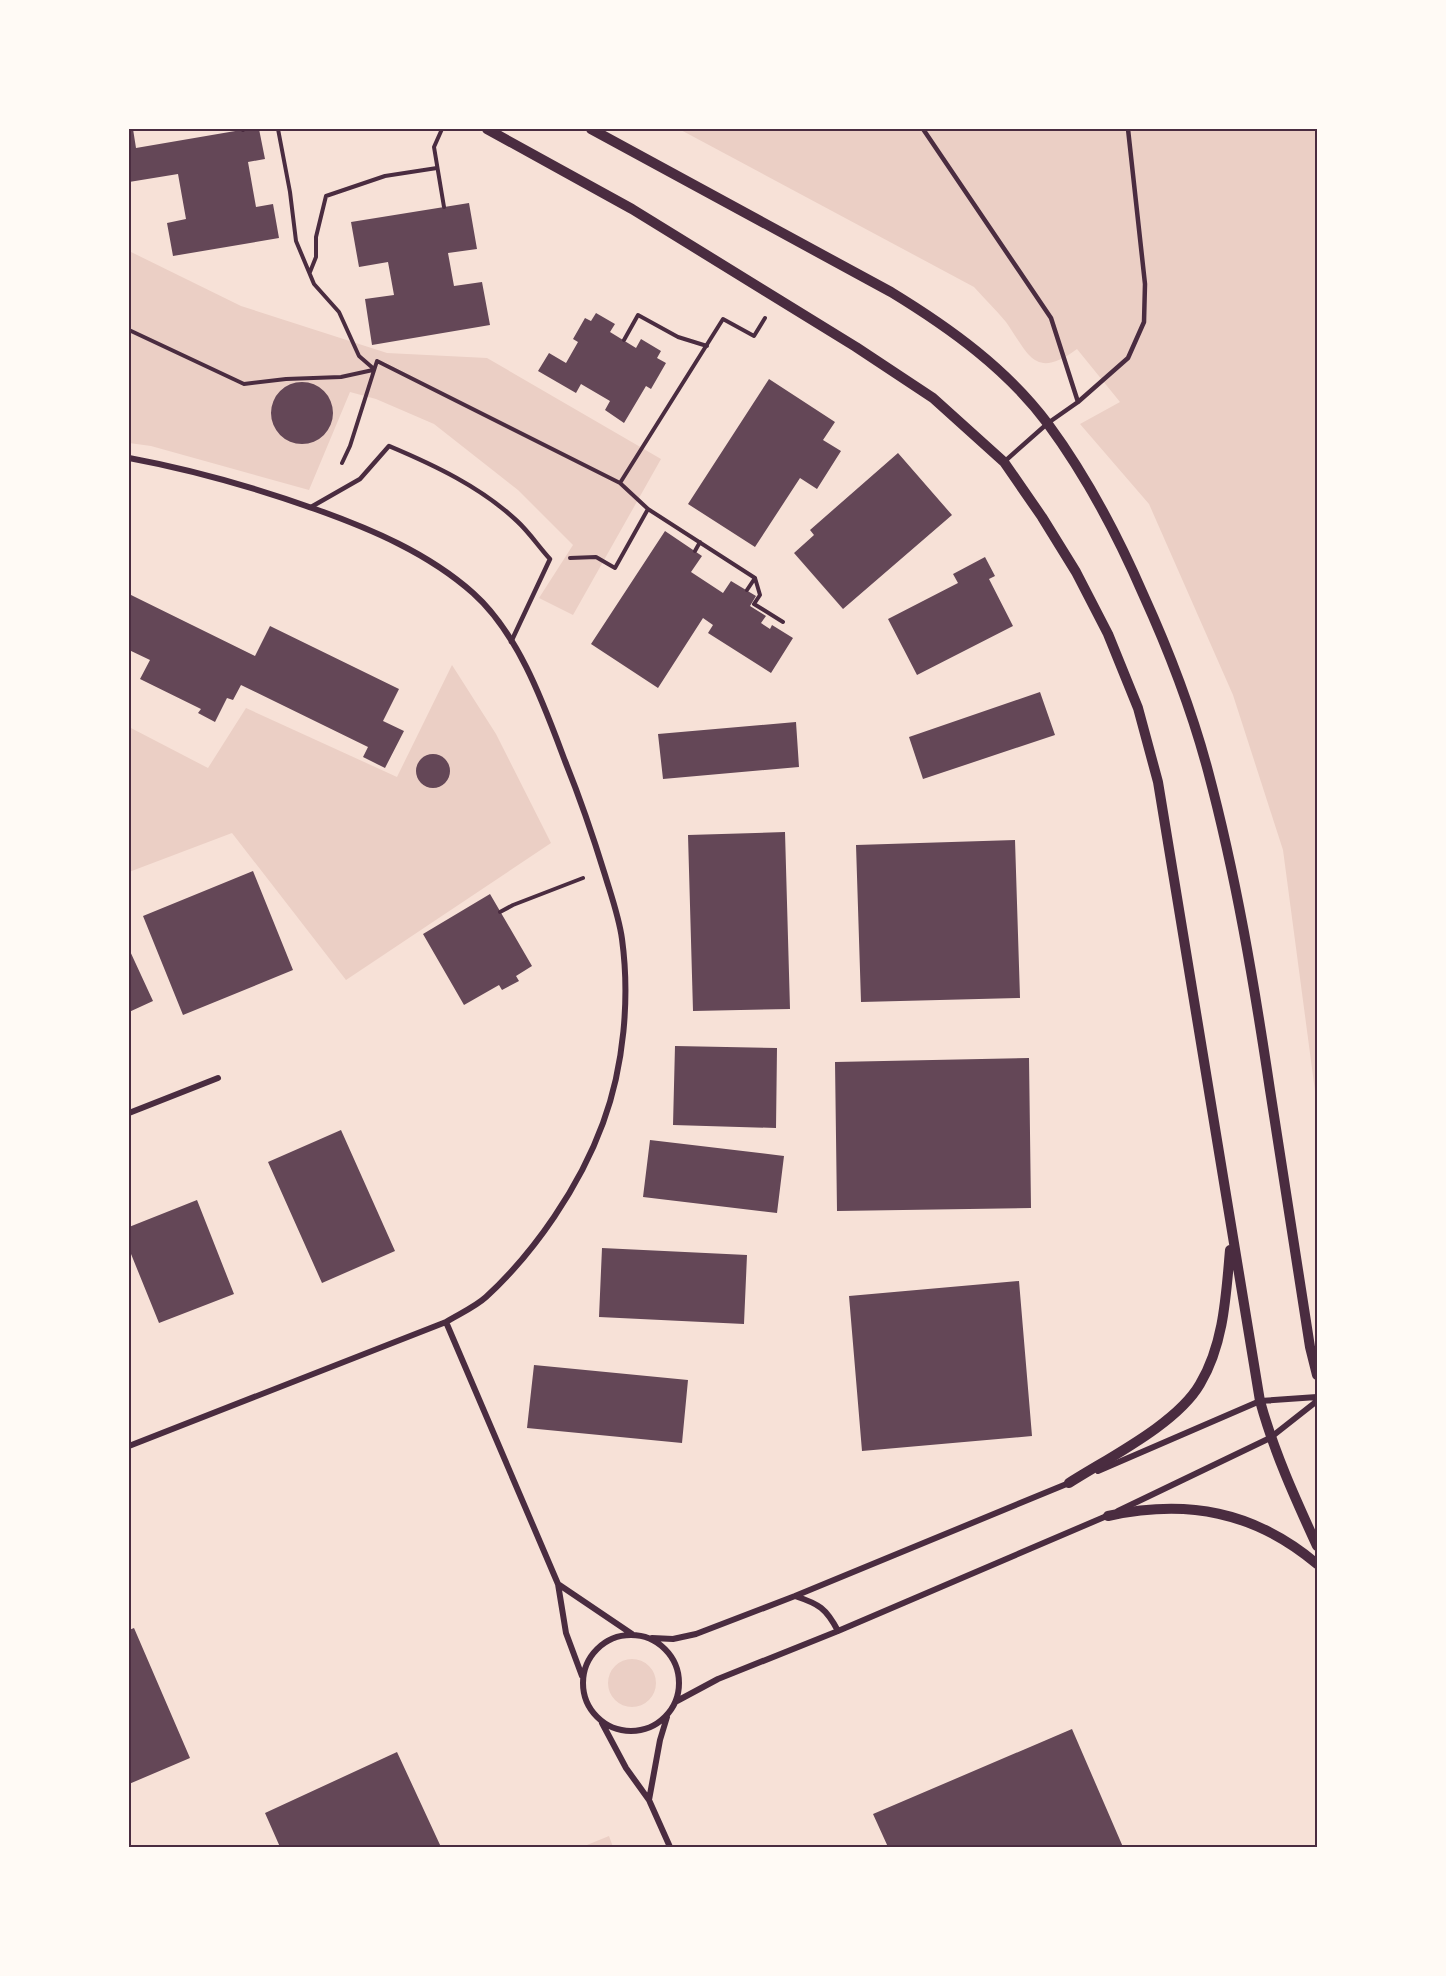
<svg xmlns="http://www.w3.org/2000/svg" width="1446" height="1976" font-family="'Fira Sans Condensed',sans-serif">
  <style>
    .green { fill: #ebcfc5 }
    .building { fill: #644757 }
    .lines { fill: none; stroke-linecap: round; stroke-linejoin: round }
    .path { stroke: #4a2c40; stroke-width: 4 }
    .service { stroke: #4a2c40; stroke-width: 4.5 }
    .minor { stroke: #4a2c40; stroke-width: 6 }
    .tertiary { stroke: #4a2c40; stroke-width: 10 }
    .neatline { fill: none; stroke: #4a2c40; stroke-width: 2 }
  </style>
  <rect width="100%" height="100%" fill="#f7e1d7"/>
  <!-- green -->
  <path class="green" d="M679 129H1317V1106L1283 850 1233 695 1149 504 1080 424 1120 402 1077 349C1034 381 1028 353 1006 322 996 310 984 298 974 287Z
    M129 251 241 306 387 353 487 358 661 459 573 615 539 598 573 545 518 490 434 424 376 399 350 392 309 490 151 446 129 443Z
    M452 665 496 734 551 843 346 980 232 833 129 872V727L208 768 246 708 397 777Z
    M608 1683a24 24 0 1 1 48 0a24 24 0 1 1-48 0Z
    M609 1836 613 1847H582Z"/>
  <!-- building -->
  <path class="building" d="M129 129H133L136 148 247 129H259L265 159 248 162 256 207 273 204 279 238 173 256 167 223 186 219 178 174 129 182Z
    M469 203 477 249 448 253 454 286 482 282 490 325 372 345 365 299 394 295 388 262 359 267 351 222Z
    M596 313 615 324 610 332 636 348 641 339 661 351 657 358 666 363 651 389 646 386 624 423 605 410 610 401 581 384 576 393 538 371 549 353 566 363 578 342 573 339 585 318 591 321Z
    M769 379 835 422 823 440 841 451 817 489 800 478 755 547 688 504Z
    M271 413a31 31 0 1 1 62 0a31 31 0 1 1-62 0Z
    M898 453 952 515 843 609 794 553 814 535 810 530Z
    M665 531 702 556 691 572 723 593 731 581 756 596 750 606 766 616 761 623 770 629 772 625 793 638 771 673 708 633 713 625 703 618 658 688 591 644Z
    M985 557 995 576 989 579 1013 626 917 675 888 619 958 583 953 574Z
    M129 594 255 656 270 626 399 689 383 721 404 731 385 768 363 757 368 747 241 685 233 700 227 698 215 722 198 713 201 709 140 679 150 660 129 650Z
    M1040 692 1055 735 923 779 909 737Z
    M796 722 799 767 663 779 658 734Z
    M416 771a17 17 0 1 1 34 0a17 17 0 1 1-34 0Z
    M785 832 790 1009 693 1011 688 835Z
    M1015 840 1020 998 861 1002 856 845Z
    M253 871 293 970 183 1015 143 916Z
    M490 894 532 966 516 976 519 981 502 990 499 985 464 1005 423 934Z
    M129 949 153 1001 129 1012Z
    M675 1046 777 1048 776 1128 673 1125Z
    M1029 1058 1031 1208 837 1211 835 1062Z
    M341 1130 395 1251 322 1283 268 1162Z
    M650 1140 784 1156 777 1213 643 1197Z
    M197 1200 234 1294 159 1323 129 1249V1227Z
    M602 1248 747 1255 744 1324 599 1317Z
    M1019 1281 1032 1436 862 1451 849 1296Z
    M534 1365 688 1380 682 1443 527 1428Z
    M134 1628 190 1758 129 1784V1630Z
    M1072 1729 1123 1847H888L873 1814Z
    M397 1752 441 1847H280L265 1813Z"/>
  <g class="lines">
    <!-- path -->
    <path class="path" d="M242 129 243 130
      M278 129 290 192 296 241 314 284 339 312 359 356 374 369
      M442 129 434 147 444 207
      M310 272 316 257V237L326 196 385 176 437 168
      M129 330 244 384 286 379 341 377 373 370
      M624 340 638 315 678 337 707 346
      M342 463 350 446 377 361 620 483 648 509 755 578 760 595 754 604 783 622
      M620 483 723 319 754 336 765 318
      M695 551 700 542
      M570 558 596 557 615 568 648 509
      M747 590 755 578
      M500 912 513 905 583 878"/>
    <!-- service -->
    <path class="service" d="M923 129 1051 318 1078 402
      M1004 462 1048 423 1078 402 1128 358 1144 322 1145 284 1128 129
      M311 507 360 479 389 446C434 465 481 487 517 521 529 532 539 547 550 559L511 642"/>
    <!-- minor -->
    <path class="minor" d="M129 458C194 470 253 487 315 509 371 529 428 553 473 593 519 634 544 705 565 761 580 798 593 836 605 875 611 895 619 917 622 939 630 998 624 1066 603 1123 580 1186 535 1252 486 1297 475 1307 459 1314 446 1322L129 1446
      M129 1113 218 1078
      M446 1322 558 1584 566 1633 582 1676
      M1098 1471 1260 1401 1317 1397
      M1118 1511 1270 1438 1317 1401
      M558 1584 632 1634
      M795 1596C819 1604 826 1608 838 1631
      M583 1683a48 48 0 1 1 96 0a48 48 0 1 1-96 0Z
      M652 1638 673 1639 696 1634 795 1596 1069 1483
      M677 1701 718 1679 838 1631 1109 1515
      M602 1723 626 1768 649 1800 670 1847
      M649 1800 660 1740 667 1717"/>
    <!-- tertiary -->
    <path class="tertiary" d="M487 129 632 209 856 347 933 398 1004 462 1042 517 1076 572 1108 634 1138 708 1158 782 1260 1401C1274 1452 1295 1498 1317 1546
      M591 129 891 292C950 328 1007 369 1048 424 1087 477 1117 534 1143 594 1169 651 1192 711 1208 771 1236 876 1254 983 1270 1090 1284 1175 1297 1261 1310 1347L1317 1375
      M1069 1483C1108 1458 1177 1424 1200 1384 1224 1344 1226 1295 1230 1250
      M1108 1516C1187 1499 1254 1511 1317 1564"/>
  </g>
  <!-- border -->
  <rect width="1446" height="1976" fill="none" stroke="#fffaf5" stroke-width="261"/>
  <rect x="130" y="130" width="1186" height="1716" class="neatline"/>
</svg>
